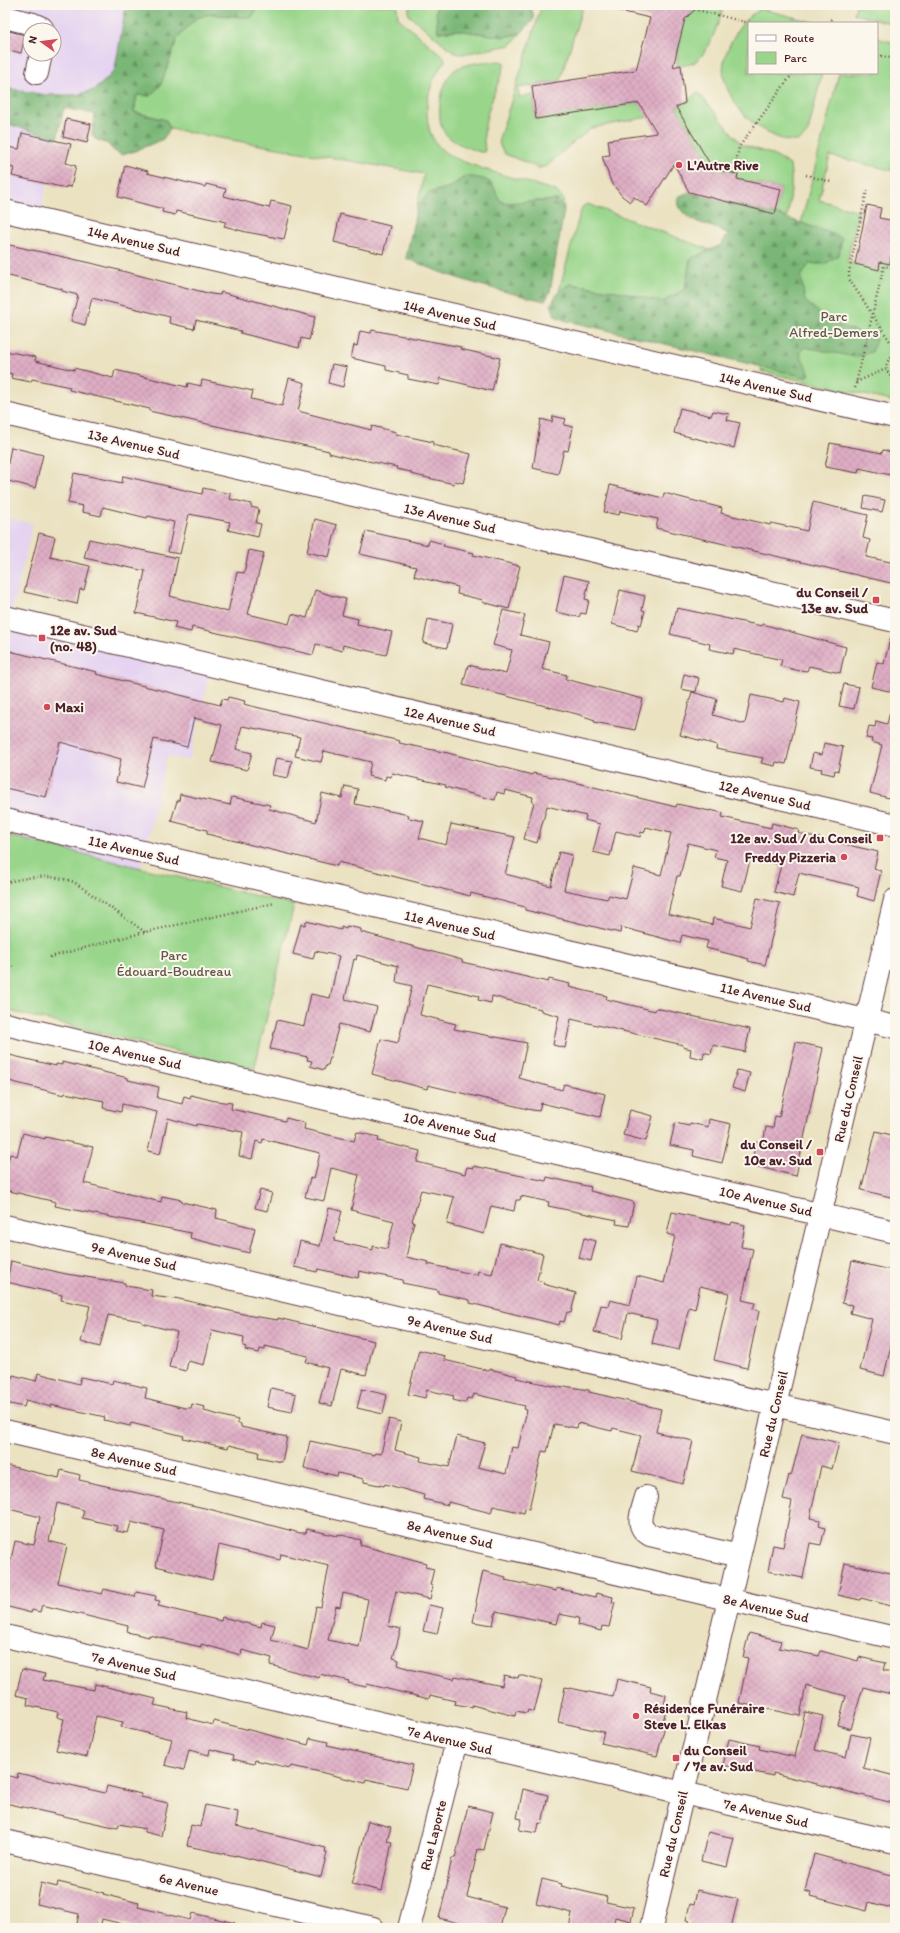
<svg xmlns="http://www.w3.org/2000/svg" width="900" height="1933" font-family="Itim,sans-serif">
  <style>
    .built { fill: #e5d3f1; fill-rule: evenodd }
    .green { fill: #99d68b; stroke: #727a5b }
    .forest { fill: url(#forest-firs); stroke: #626b51 }
    .building { fill: url(#building-cross-hatch); fill-rule: evenodd }
    .lines { fill: none; stroke-linecap: round; stroke-linejoin: round }
    .minor-casing { stroke: #623c42; stroke-width: 24 }
    .major-casing { stroke: #623c42; stroke-width: 24 }
    .path { stroke: #623c42; stroke-width: 2.5; stroke-dasharray: 1 3; stroke-linecap: butt }
    .minor { stroke: #fff; stroke-width: 22 }
    .major { stroke: #fff; stroke-width: 22 }
    .poi-dot { fill: #d1495b; stroke: #fbf7ec; stroke-width: 1.5 }
    .labels { text-anchor: middle; stroke-width: 4; stroke-linejoin: round; paint-order: stroke }
    .poi-label { font-size: 14px; font-weight: bold; fill: #4a1f2b; stroke: #fbf7ec; text-anchor: start }
    .street-label { font-size: 14px; fill: #4a1f2b; stroke: #fbf7ec }
    .park-label { font-size: 14px; fill: #625648; stroke: #fbf7ec }
  </style>
  <defs>
    <pattern id="forest-firs" width="22" height="20" patternUnits="userSpaceOnUse"><rect width="22" height="20" fill="#7ab777"/><path d="M5 1l3.5 6h-7zM16 11l3.5 6h-7z" fill="#669462"/></pattern>
    <pattern id="building-cross-hatch" width="8" height="8" patternUnits="userSpaceOnUse"><rect width="8" height="8" fill="#deadc4"/><path d="M0 0l8 8M0 8l8-8" fill="none" stroke="#c094a9"/></pattern>
  </defs>
  <rect width="100%" height="100%" fill="#fbf7ec"/>
  <filter id="ink" filterUnits="userSpaceOnUse"><feTurbulence type="fractalNoise" baseFrequency=".025" numOctaves="2"/><feDisplacementMap in="SourceGraphic" scale="8" xChannelSelector="R" yChannelSelector="G"/><feConvolveMatrix kernelMatrix="1 2 1 2 8 2 1 2 1" color-interpolation-filters="sRGB"/></filter>
  <filter id="wash" filterUnits="userSpaceOnUse"><feTurbulence type="fractalNoise" baseFrequency=".012" numOctaves="4" result="noise"/><feDisplacementMap in="SourceGraphic" scale="16" xChannelSelector="R" yChannelSelector="G"/><feGaussianBlur stdDeviation="0.9" result="paint"/><feColorMatrix in="noise" values="0 0 0 0 0 0 0 0 0 0 0 0 0 0 0 0 0 1.4 0 .05"/><feComposite in="paint" operator="in"/></filter>
  <g filter="url(#wash)">
    <rect width="100%" height="100%" fill="#eae2c1"/>
    <!-- built -->
    <path class="built" d="M5 5H157L131 122 64 108 39 219 5 211ZM30 30H54V54H30Z
      M5 517 33 524 10 618 212 665 189 761 167 756 141 868 5 835Z"/>
    <!-- green -->
    <path class="green" d="M259 5H397L398 18 445 58V61C433 76 426 96 427 115 428 129 431 139 442 150 456 164 533 183 556 191L563 198 564 210 558 200 503 203 496 195 466 176 450 187 429 193 417 206 424 174 170 129 166 120 134 112 137 94 150 96 161 84 177 39 196 18 210 14 251 18Z
      M410 5H438L436 9 438 32 458 30 504 37 521 33 511 45 462 54 455 53 410 16 408 13Z
      M542 5H583L560 81 518 88 519 97 533 95 536 118 639 103 648 117 592 128 571 144 547 166 539 168 505 154 500 146 499 139Z
      M695 5H724C719 21 709 55 693 63 689 65 682 65 677 66 677 55 679 28 685 19 688 14 695 14 695 5Z
      M856 5H895V24L854 14Z
      M762 9 816 23H749V73H822L808 132C805 136 801 141 796 141 780 143 752 125 743 113 734 103 727 91 724 78 721 63 727 49 734 37 741 24 748 15 762 9Z
      M877 38 895 43V171L830 156 819 200 859 211 847 262 879 269 880 262 890 264 891 257 895 258V402L761 371 789 249 830 233 801 223 839 73H877Z
      M500 61 504 62V67C495 93 480 122 485 150L484 152H480C469 148 452 143 445 133 434 119 441 76 458 68 471 62 486 62 500 61Z
      M698 92 741 144 771 154 790 165C793 184 790 200 787 218L775 214 781 189 737 179V174L721 170 717 175 676 107 685 103Z
      M588 204 710 250 690 259 685 289 662 302 622 292 571 284 559 291 580 213 583 206Z
      M5 835 294 905 254 1070 5 1010Z"/>
    <!-- forest -->
    <path class="forest" d="M126 5H259L251 18 210 14 196 18 177 39 161 85 150 96 137 95 134 112 166 120 170 129 163 139 135 151 122 155 113 150 108 144 95 139 92 134 95 114 64 108 57 139 5 123V88L46 95H76L94 90 107 79 115 69Z
      M438 5H531L534 19 521 33 504 37 458 30 438 32 436 9Z
      M466 176C476 178 490 177 495 189 497 195 498 198 503 203L558 200 564 210 550 292 545 301C495 290 453 279 406 258L417 206 429 193 450 187Z
      M689 192 775 214 830 233 842 238 839 255 825 264H809L801 277 805 301 831 322 876 339 872 352 855 357 804 347 800 354 810 374 805 377 564 320 555 316 551 304 559 291 571 284 622 292 662 302 685 289 690 259 721 245 728 234C711 223 677 223 678 197Z"/>
    <g id="blocks">
      <!-- building -->
      <path class="building" d="M616 5H700L685 19 673 67 681 65 685 103 676 107 713 169 738 174 737 179 781 189 775 214 689 192 674 164 647 206 634 197 630 202 622 196 611 182 602 156 610 155 608 140 657 133 639 103 536 119 532 86 636 70 650 18 615 10Z
        M5 30 25 35 21 53 5 49Z
        M66 119 91 124 87 143 63 137Z
        M22 133 71 144 66 163 76 166 71 187 66 186V188L12 176 14 168 5 166V160L8 147 19 149Z
        M125 165 148 171 147 173 205 187 206 184 226 189 224 196 269 208 271 201 292 206 284 239 246 232 224 226 226 222 176 211 175 215 162 212 163 209 118 197Z
        M867 205 881 208 879 218 895 221V258L891 257 890 264 880 262 879 270 855 264Z
        M340 214 390 226 383 254 334 242Z
        M5 244 91 263 211 294 220 295 221 292 315 317 309 340 301 338 299 348 240 333 241 331 196 320 194 329 169 323 170 317 92 298 85 325 71 321 78 295 62 291V289L5 275Z
        M372 330 461 347 460 349 500 358 492 391 440 378 439 385 408 379V375L386 370V366L351 358 354 345 357 346 360 331 371 333Z
        M5 351 36 357 35 361 74 370V368L113 378 115 370 187 387 188 383 201 386 202 380 253 391 251 399 282 406 289 378 305 383 298 411 371 430 372 426 396 432V434L433 442V445L471 454 463 483 455 481 454 484 411 474V472L396 469 397 467 353 458 352 459 329 453V451L149 411 150 409 69 390 70 387 32 379 31 382 11 378 12 374 5 372Z
        M332 364 347 367 343 387 328 383Z
        M680 408 711 416 713 411 729 414 727 420 740 423 734 448 674 433Z
        M553 416 566 419 564 425 573 427 568 451 564 450 558 474 533 468 541 419 552 422Z
        M830 443 882 453 883 450 895 453V476L859 468 858 473 825 467Z
        M11 447 43 455 35 488 5 480Z
        M74 473 122 483 123 476 202 494 203 488 231 494 230 499 251 504V507L259 509 256 523 261 524 258 537 228 530 230 522 189 514 180 554 168 552 174 522 148 516 147 518 103 507 101 516 82 512 83 506 68 503Z
        M610 485 663 498 664 493 722 508 721 513 770 525 771 523 807 531 813 502 868 515 863 538 870 540 866 557 895 563V584L656 528 658 519 620 511 619 515 604 512Z
        M865 496 885 500 882 512 863 508Z
        M315 519 337 525 329 557 307 552Z
        M366 531 428 545 429 540 444 544 443 546 474 553 473 555 520 566 509 609 482 602 483 600 457 594 458 587 414 576 416 567 360 554Z
        M39 533 55 537 50 557 90 566 84 590 80 589 77 604 24 592Z
        M89 539 178 558 170 596 228 612 237 572 244 573 249 550 264 553 248 614 289 624 292 614 307 618 315 590 330 595 346 599 342 615 358 619 357 624 392 632 386 655 343 645 342 651 316 644 313 655 192 627 191 632 174 628 176 622 136 613 145 571 84 558Z
        M564 575 589 581 585 599 589 600 586 614 581 613 579 617 556 612Z
        M620 590 645 596 642 610 645 611 641 625 639 624 637 631 612 624Z
        M677 608 762 626V624L846 647 840 673 809 666 807 671 800 670V671L780 666 782 660 734 649 733 654 709 649 710 644 670 634Z
        M503 610 525 615 520 635 549 642 542 669 567 675 565 679 643 699 635 730 594 722 595 720 577 714 463 685 468 665 506 674 512 650 493 645Z
        M428 619 452 624 447 648 423 643Z
        M890 639H895V683L893 692 871 687 877 662 884 664Z
        M5 650 97 672 96 674 220 705 222 699 227 700 228 697 245 701 244 704 247 705 400 741 399 743 448 753 532 775 533 773 557 778 676 807 677 804 710 811V810L723 813 722 817 771 828 772 823 799 830 798 833 878 852 874 869 881 871 874 901 857 896 859 887 799 873 793 897 774 892 781 865 751 857 742 891 721 886 727 860 714 857 716 850 688 843 680 876H677L668 914 712 925 713 918 750 927 757 898 780 903 765 965 748 961 749 959 706 948 708 941 682 935 680 943 621 927 620 933 525 910V907L471 893 470 896 338 862 337 866 207 834V830L171 821 177 801H179L180 794 230 805 232 797 270 805 269 809 316 822 322 793 342 798 345 786 358 789 355 804 409 815 408 818 424 821 419 838 446 845 451 824 515 837 505 874 551 886 559 852 572 855 564 890 607 899 609 895 626 899 634 868 661 875 671 833 646 827 644 833 641 832 640 837 616 831 610 856 593 852 600 824 585 820 586 816 547 806 537 843 524 839 534 802H532L533 797 505 790 504 794 497 792 495 800 445 787 446 785 392 773 391 777 386 776 385 780 368 776 371 762 324 751 321 762 295 756 300 737 242 726 236 749 252 753 247 770 212 762 222 725 194 718 187 747 154 739 142 788 116 782 121 759 60 742 46 797 5 788Z
        M684 674 699 678 696 692 681 689Z
        M844 684 859 687 854 709 839 706Z
        M692 692 717 699 713 715 745 724 751 695 784 702 785 698 800 702 786 764 776 762 775 766 761 763 763 758 716 749 717 745 680 735Z
        M890 712H895V748L891 761 895 762V774L889 798 870 793 882 745 871 742 872 739 866 738 869 726 875 727 876 721 887 724Z
        M824 743 843 747 838 771 835 770 834 775 821 772 822 769 810 767 813 753 822 755Z
        M276 758 292 761 288 778 272 775Z
        M306 921 341 930V927L346 929 347 926 361 929V932L462 960V962L548 982 549 979 570 984 569 987 607 996 606 999 655 1011 656 1008 750 1029 745 1052 713 1045 711 1054 704 1052 703 1059 690 1056 691 1049 683 1047V1045L571 1019 565 1048 553 1045 559 1016 541 1011V1009L492 996 491 1003 478 1000 479 996 427 984 420 1015 456 1024 454 1029 527 1043 519 1078 562 1090 564 1084 605 1094 600 1117 541 1103 539 1111 532 1110 428 1085 427 1089 372 1074 381 1039 398 1043 412 986 396 982 398 966 357 955 356 960 354 959 345 999 377 1007 370 1032 339 1024 328 1065H326L324 1070 310 1066 312 1061 307 1060 308 1057 270 1049 277 1020 304 1026 311 994 330 998 339 956 315 951 313 959 293 954 301 924 305 925Z
        M796 1042 823 1048 796 1176 751 1165 756 1142 763 1144 766 1127 773 1128 775 1116 779 1117Z
        M5 1054 56 1066V1064L62 1065V1062L128 1078V1080L159 1087 157 1098 182 1104 184 1096 190 1098 191 1095 215 1101 232 1103 231 1109 285 1121 286 1118 305 1123 304 1129 354 1141 357 1132 379 1137 378 1141 420 1151 417 1162 465 1174 467 1167 474 1168V1166L546 1181 547 1177 591 1187 590 1191 634 1202 629 1226 616 1224 617 1220 548 1206 549 1202 521 1196 520 1200H516L514 1211 491 1206 484 1234 447 1224 454 1197 421 1190 412 1221 414 1222 406 1257 429 1262 428 1264 477 1275 478 1271 492 1274 500 1243 543 1254 537 1280 544 1282 543 1284 576 1293 571 1313 567 1312 564 1322 560 1321 559 1325 470 1303V1300L438 1293V1290L402 1283 403 1280 359 1271 358 1278 318 1269 317 1272 294 1267 300 1241 320 1246 329 1208 342 1211 334 1241 373 1250V1246L387 1249 394 1221 351 1210 359 1175 331 1168 324 1201 305 1197 310 1178 314 1179 320 1153 263 1139 262 1143 256 1141 252 1159 239 1156 243 1132 197 1124 196 1126 168 1118 160 1154 148 1151 157 1112 122 1104 121 1112 103 1108 104 1101 65 1093 64 1095 5 1080Z
        M737 1070 750 1073 745 1092 732 1088Z
        M630 1110 653 1116 646 1141 623 1135Z
        M709 1119 731 1124 722 1163 693 1156 694 1150 670 1145 675 1123 689 1126 690 1123 708 1127Z
        M876 1131 895 1136V1198L861 1190Z
        M23 1133 45 1139V1137L93 1147 84 1183 161 1202 162 1196 182 1200V1202L217 1210 216 1218 255 1228 249 1253 190 1238 191 1233 55 1206 56 1202 5 1190V1172L10 1154 17 1156Z
        M260 1190 272 1193 267 1211 255 1208Z
        M672 1212 731 1225 732 1222 745 1225 741 1247 753 1249 742 1300 755 1303 753 1309 759 1311 747 1368 714 1360 729 1293 700 1286 695 1309 689 1307 679 1350 652 1344 657 1320 628 1313 622 1339 594 1332 601 1305 608 1306 610 1300 630 1305 637 1276 664 1283 675 1236 667 1234Z
        M584 1238 596 1241 591 1261 579 1258Z
        M11 1261 66 1274 125 1283V1286L152 1290 151 1296 175 1299V1298L252 1316 278 1320V1318L374 1341 366 1375 341 1369 332 1406 319 1403 328 1368 306 1362 308 1356 265 1346V1350L260 1349 259 1353 245 1350 246 1347 243 1346 244 1337 212 1330 204 1365 188 1361 186 1371 169 1367 177 1332 142 1323V1321L108 1315 100 1347 81 1342 90 1306 61 1300 62 1295 7 1282Z
        M852 1261 895 1271V1328L884 1376 860 1370 872 1319 850 1313 852 1305 842 1303Z
        M419 1350 445 1356 444 1360 490 1371V1369L517 1376 516 1378 563 1388 564 1386 589 1390V1392L661 1409 656 1432 693 1441 683 1484 632 1471 641 1435 613 1428 612 1431 578 1423 577 1428 554 1424 547 1452 542 1451 529 1509 525 1508 524 1513 493 1506 491 1513 448 1502V1505L423 1499 424 1495 385 1484 384 1486 364 1482V1479L338 1473 337 1476 304 1468 310 1441 374 1455 375 1453 381 1454 389 1419 401 1422 395 1450 421 1457 420 1461 449 1467 457 1436 485 1443 478 1467 506 1474 512 1447 518 1448 527 1410 524 1409 525 1406 474 1394 472 1399 467 1398 465 1403 453 1400 454 1396 427 1390 425 1398 408 1394Z
        M38 1373 79 1384 81 1377 112 1384 113 1380 147 1388 145 1398 185 1408H191L192 1404 205 1407 204 1411 238 1420 237 1423 241 1424V1427L287 1437 282 1462 258 1457 259 1452 229 1445 228 1448 183 1438 184 1436 131 1423 130 1426 104 1420 105 1417 51 1405V1407L26 1400 24 1407 6 1403 13 1375 36 1381Z
        M271 1388 296 1394 292 1412 267 1407Z
        M362 1389 387 1395 383 1414 357 1408Z
        M802 1434 839 1443 832 1469 821 1466 810 1518 820 1520 819 1526 825 1528 821 1545 810 1543 803 1578 768 1571 773 1545 783 1547 792 1501 783 1499 789 1475 791 1476Z
        M5 1465 59 1478 61 1470 80 1475 79 1480 209 1509 300 1533H306L307 1529 338 1536V1534L361 1540 360 1545 426 1563 425 1567 434 1569 430 1585 433 1586 430 1599 396 1591 388 1626 401 1629 393 1658 399 1660 398 1665 413 1670 454 1679 455 1676 502 1686 504 1675 518 1678 519 1675 542 1681 534 1712 528 1710 527 1713 516 1711 515 1716 472 1705V1707L454 1704 455 1701 430 1695 429 1699 367 1684 366 1687 348 1683 349 1681 320 1674 319 1678 270 1665 272 1658 242 1650 241 1655 201 1644V1647L149 1635V1637L127 1632 128 1626 42 1605 40 1612 32 1610 31 1613 5 1606V1573H8L15 1541 34 1545 40 1517 5 1508ZM57 1503 84 1510 82 1518 117 1526 116 1531 128 1533 131 1522 164 1530 156 1566 212 1580 219 1545 280 1560 281 1554 329 1566 321 1607 316 1606 308 1650 271 1640 275 1625 262 1622 261 1627 222 1617 221 1621 158 1606 160 1601 155 1600 156 1596 136 1592 135 1597 104 1589 102 1594 58 1583 67 1546 49 1541ZM343 1593 368 1599 359 1647 328 1640 336 1606 340 1607Z
        M845 1563 895 1574V1607L861 1598 860 1600 838 1595Z
        M483 1571 506 1577 505 1580 556 1591V1588L595 1597 596 1593 613 1597 612 1602H615L609 1627 602 1626 601 1631 578 1625 579 1618 559 1614 556 1624 496 1611 493 1625 473 1622 477 1603 476 1602Z
        M429 1605 443 1608 437 1634 423 1631Z
        M749 1633 781 1641 779 1648 819 1656 821 1651 858 1661 859 1657 885 1663 883 1670 895 1673V1695L863 1687 851 1729 838 1725 846 1696 806 1685 800 1716 739 1703 748 1658 743 1657Z
        M22 1669 45 1674 43 1680 94 1690 95 1684 156 1699 154 1705 187 1712 186 1718 213 1725 214 1721 308 1745 310 1738 328 1742 327 1745 413 1765 407 1788 366 1779 365 1783 316 1771 291 1766 290 1768 255 1760 254 1764 233 1759 234 1755 210 1749 209 1755 189 1750 184 1770 165 1765 172 1739 121 1727 123 1722 96 1716 87 1757 56 1750 64 1719 57 1717 58 1712 27 1705 28 1698 16 1695Z
        M617 1679 651 1687 650 1691 666 1695 664 1706H667L662 1725 665 1726 657 1756 601 1743 604 1732 558 1722 565 1687 613 1697Z
        M805 1712 823 1716 815 1750 846 1757 851 1734 870 1738 863 1768 895 1776V1793L893 1803 773 1773V1776L723 1765 729 1739 760 1746 759 1749 795 1757Z
        M18 1773 105 1793 107 1786 141 1794V1797L168 1803 161 1836 145 1832V1829L119 1824 118 1828 5 1803V1775L17 1778Z
        M523 1789 548 1795 542 1824 539 1823 537 1833 519 1830 522 1819 517 1818Z
        M205 1805 238 1812 236 1826 326 1848 325 1852H327L321 1877 236 1855V1856L187 1846 191 1825 200 1827Z
        M468 1806 493 1812 484 1850 478 1849 467 1897 505 1907 500 1928 478 1925 477 1928 439 1918 448 1882H447L452 1858H455Z
        M368 1821 391 1827 387 1841 392 1842 382 1891 352 1884Z
        M708 1832 734 1838 727 1867 701 1861Z
        M814 1854 895 1876V1909L869 1902 867 1911 810 1896 811 1893 805 1891Z
        M542 1879 562 1884 561 1886 607 1897 606 1902 634 1908 631 1921 615 1917 613 1928H569L572 1913 536 1904Z
        M58 1882 104 1893 103 1894 139 1903 138 1907 190 1920 192 1913 235 1923V1928H139L102 1919 100 1928H76L79 1914 37 1904 41 1883 57 1887Z
        M697 1890 738 1899 731 1928H688L690 1921 686 1920 690 1904 694 1905Z"/>
    </g>
  </g>
  <g filter="url(#ink)">
    <use href="#blocks" fill-opacity="0" stroke="#623c42" stroke-width="1"/>
    <g class="lines">
      <defs>
        <path id="minor" d="M5 17 33 24 42 28 43 30
          M37 73 41 54
          M5 211 895 417
          M5 820 895 1027
          M5 1024 895 1232
          M5 1226 895 1433
          M5 1431 895 1638
          M646 1497C642 1512 634 1526 650 1535L739 1556
          M5 1636 895 1842
          M5 1841 373 1928
          M409 1928 457 1741
          M651 1928 895 900"/>
        <path id="major" d="M5 414 895 621
          M5 617 895 825"/>
      </defs>
      <!-- minor casing -->
      <use href="#minor" class="minor-casing"/>
      <!-- major casing -->
      <use href="#major" class="major-casing"/>
      <!-- path -->
      <path class="path" d="M694 9 749 23
        M828 23 832 18
        M877 55 895 59
        M734 173 739 147 793 73
        M806 175 831 182
        M867 190 849 272V279L895 349
        M895 356C883 360 884 374 895 379
        M856 382 886 369
        M855 388 884 266 895 268
        M5 883C28 876 51 874 74 882L145 932
        M50 957 145 932 275 903
        M5 969 16 966"/>
      <!-- minor -->
      <use href="#minor" class="minor"/>
      <!-- major -->
      <use href="#major" class="major"/>
    </g>
  </g>
  <!-- markers -->
  <g class="poi-dot">
    <circle cx="679" cy="165" r="4"/>
    <rect x="872" y="596" width="8" height="8" rx="2"/>
    <rect x="38" y="634" width="8" height="8" rx="2"/>
    <circle cx="47" cy="707" r="4"/>
    <rect x="876" y="834" width="8" height="8" rx="2"/>
    <circle cx="844" cy="857" r="4"/>
    <rect x="816" y="1148" width="8" height="8" rx="2"/>
    <circle cx="636" cy="1716" r="4"/>
    <rect x="672" y="1754" width="8" height="8" rx="2"/>
  </g>
  <g class="labels">
    <!-- poi labels -->
    <g class="poi-label">
      <text x="687" y="170">L'Autre Rive</text>
      <text x="868" y="597" text-anchor="end">du Conseil /<tspan x="868" dy="16">13e av. Sud</tspan></text>
      <text x="50" y="635">12e av. Sud<tspan x="50" dy="16">(no. 48)</tspan></text>
      <text x="55" y="712">Maxi</text>
      <text x="872" y="843" text-anchor="end">12e av. Sud / du Conseil</text>
      <text x="836" y="862" text-anchor="end">Freddy Pizzeria</text>
      <text x="812" y="1149" text-anchor="end">du Conseil /<tspan x="812" dy="16">10e av. Sud</tspan></text>
      <text x="644" y="1713">Résidence Funéraire<tspan x="644" dy="16">Steve L. Elkas</tspan></text>
      <text x="684" y="1755">du Conseil<tspan x="684" dy="16">/ 7e av. Sud</tspan></text>
    </g>
    <!-- street labels -->
    <g class="street-label">
      <text transform="translate(134 241) rotate(13)" y="5">14e Avenue Sud</text>
      <text transform="translate(450 315) rotate(13)" y="5">14e Avenue Sud</text>
      <text transform="translate(766 387) rotate(13)" y="5">14e Avenue Sud</text>
      <text transform="translate(134 444) rotate(13)" y="5">13e Avenue Sud</text>
      <text transform="translate(450 518) rotate(13)" y="5">13e Avenue Sud</text>
      <text transform="translate(450 721) rotate(13)" y="5">12e Avenue Sud</text>
      <text transform="translate(765 795) rotate(13)" y="5">12e Avenue Sud</text>
      <text transform="translate(134 850) rotate(13)" y="5">11e Avenue Sud</text>
      <text transform="translate(450 925) rotate(13)" y="5">11e Avenue Sud</text>
      <text transform="translate(766 997) rotate(13)" y="5">11e Avenue Sud</text>
      <text transform="translate(135 1054) rotate(13)" y="5">10e Avenue Sud</text>
      <text transform="translate(848 1099) rotate(-77)" y="5">Rue du Conseil</text>
      <text transform="translate(450 1127) rotate(13)" y="5">10e Avenue Sud</text>
      <text transform="translate(766 1201) rotate(13)" y="5">10e Avenue Sud</text>
      <text transform="translate(134 1256) rotate(13)" y="5">9e Avenue Sud</text>
      <text transform="translate(450 1329) rotate(13)" y="5">9e Avenue Sud</text>
      <text transform="translate(773 1414) rotate(-77)" y="5">Rue du Conseil</text>
      <text transform="translate(134 1461) rotate(13)" y="5">8e Avenue Sud</text>
      <text transform="translate(450 1534) rotate(13)" y="5">8e Avenue Sud</text>
      <text transform="translate(766 1608) rotate(13)" y="5">8e Avenue Sud</text>
      <text transform="translate(134 1666) rotate(13)" y="5">7e Avenue Sud</text>
      <text transform="translate(450 1740) rotate(13)" y="5">7e Avenue Sud</text>
      <text transform="translate(766 1813) rotate(13)" y="5">7e Avenue Sud</text>
      <text transform="translate(673 1834) rotate(-77)" y="5">Rue du Conseil</text>
      <text transform="translate(433 1835) rotate(-76)" y="5">Rue Laporte</text>
      <text transform="translate(189 1884) rotate(13)" y="5">6e Avenue</text>
    </g>
    <!-- park labels -->
    <g class="park-label">
      <text x="834" y="321">Parc<tspan x="834" dy="16">Alfred-Demers</tspan></text>
      <text x="174" y="960">Parc<tspan x="174" dy="16">Édouard-Boudreau</tspan></text>
    </g>
  </g>
  <!-- margin -->
  <rect width="900" height="1933" fill="none" stroke="#fbf7ec" stroke-width="20"/>
  <!-- legend -->
  <rect x="748" y="22" width="130" height="52" fill="#fbf7ec" stroke="#b4a19f"/>
  <rect x="756" y="35" width="20" height="6" fill="#ffffff" stroke="#b4a19f"/>
  <text x="784" y="42" font-size="12" fill="#4a1f2b">Route</text>
  <rect x="756" y="52" width="20" height="12" fill="#99d68b" stroke="#b4a19f"/>
  <text x="784" y="62" font-size="12" fill="#4a1f2b">Parc</text>
  <!-- north arrow -->
  <g transform="translate(42 42) rotate(284)"><circle r="19" fill="#fbf7ec" stroke="#b4a19f"/>
  <path d="M0-3L7 15L0 10L-7 15Z" fill="#d1495b"/>
  <text y="-6" font-size="11" font-weight="bold" text-anchor="middle" fill="#4a1f2b">N</text>
  </g>
</svg>
